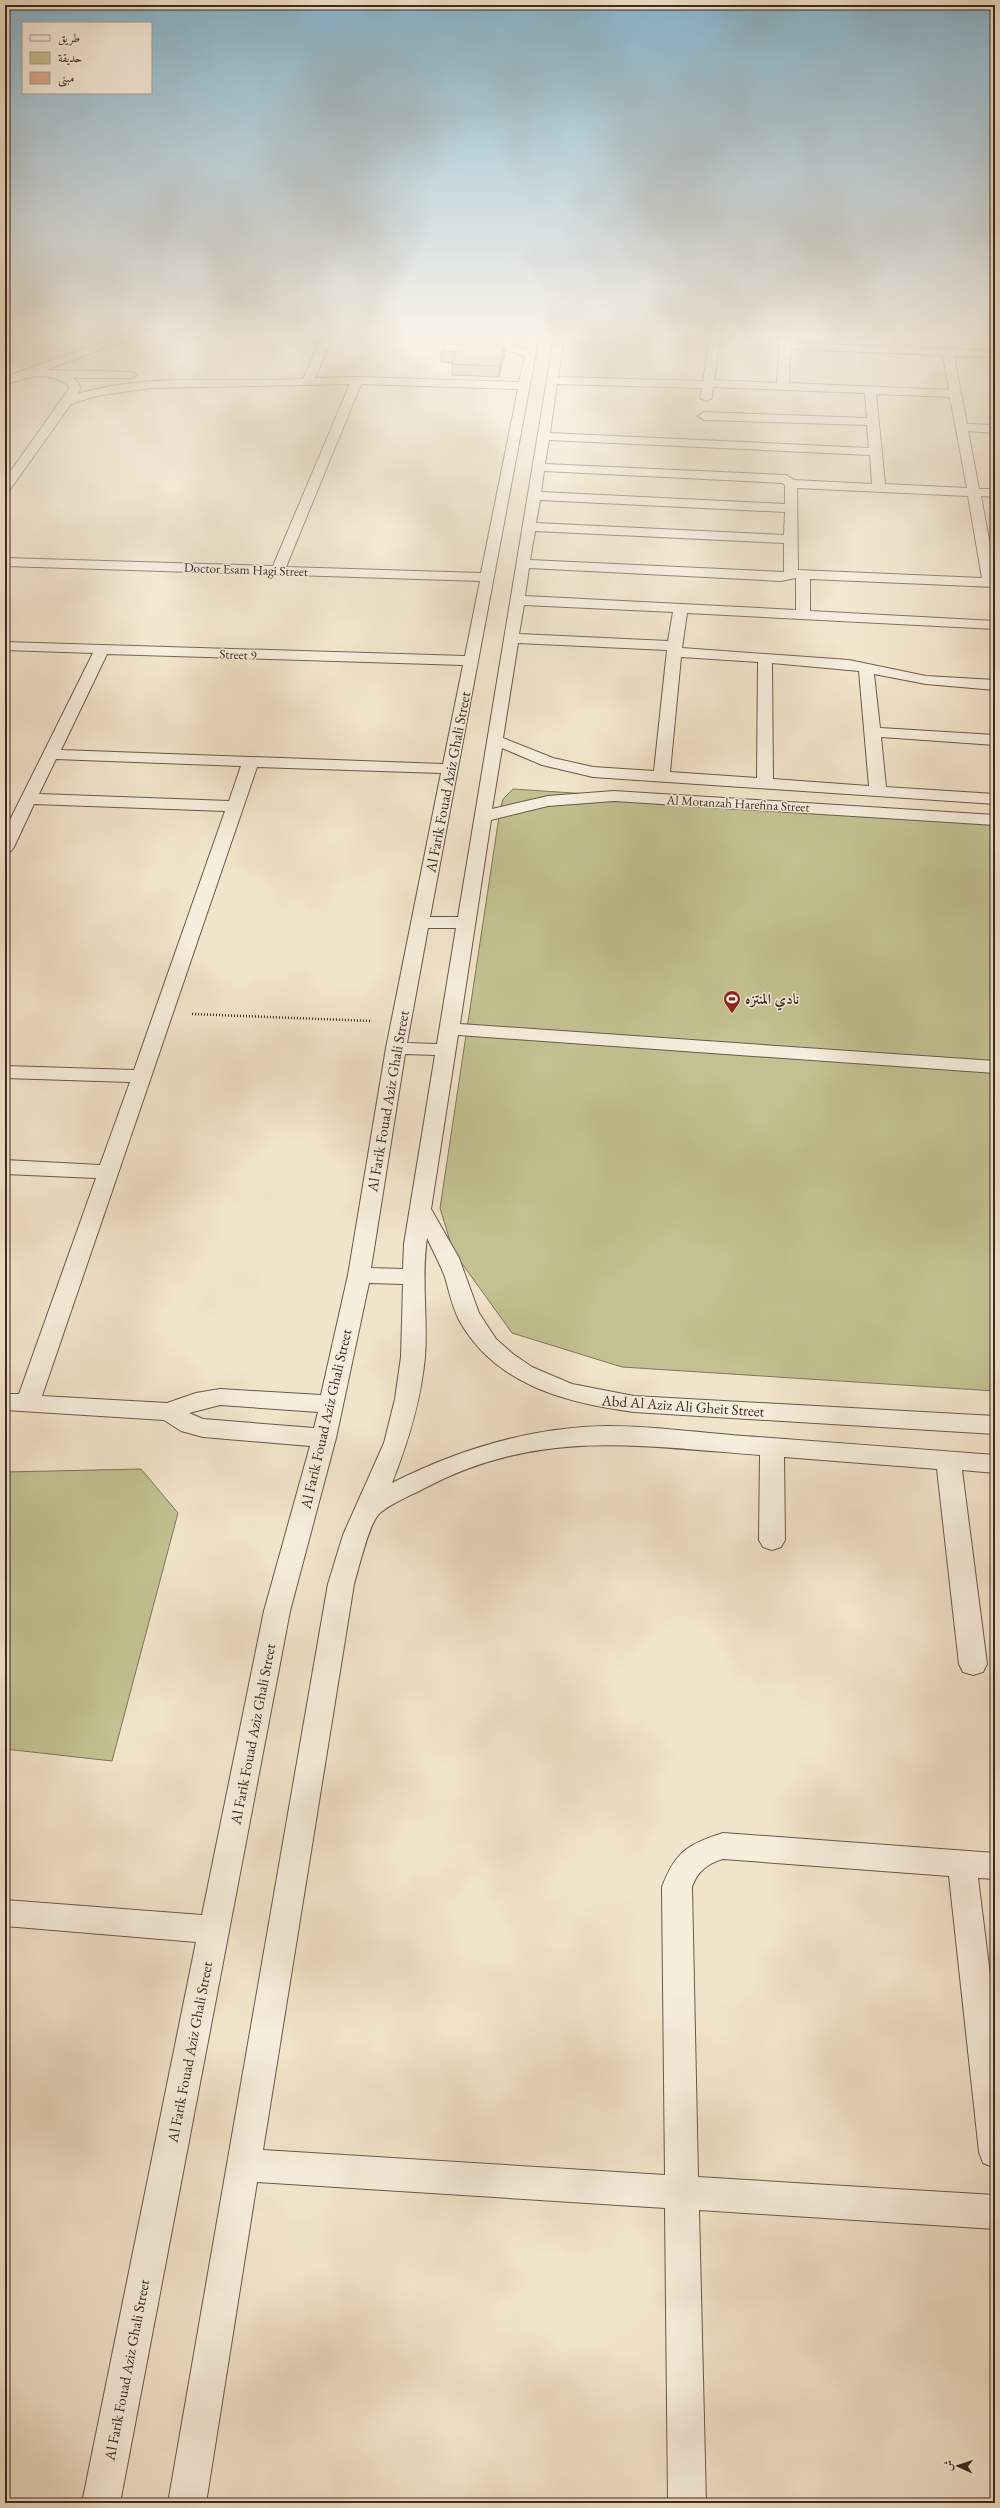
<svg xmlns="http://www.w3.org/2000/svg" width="1000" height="2508" font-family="'EB Garamond',Amiri,serif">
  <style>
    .green { fill: #c3c191; stroke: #80765a }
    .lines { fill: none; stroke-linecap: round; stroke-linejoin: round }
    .minor-casing { stroke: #6a584d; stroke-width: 2 }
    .path { stroke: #3c2a23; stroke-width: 2.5; stroke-dasharray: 1 2; stroke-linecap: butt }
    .minor { fill: #f7eddd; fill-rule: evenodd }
    .wall { fill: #bd937b; stroke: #3c2a23 }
    .shaded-wall { fill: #9a7864; stroke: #3c2a23 }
    .building { fill: #dcab8f; stroke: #3c2a23 }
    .labels { text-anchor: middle; stroke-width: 3; stroke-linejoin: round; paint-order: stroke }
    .far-street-label { font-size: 13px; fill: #3c2a23; stroke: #f7eddd }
    .street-label { font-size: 15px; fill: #3c2a23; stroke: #f7eddd }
    .poi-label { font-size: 15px; font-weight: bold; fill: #3c2a23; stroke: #f7eddd; text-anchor: start }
  </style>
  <rect width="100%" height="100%" fill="#f2e4ca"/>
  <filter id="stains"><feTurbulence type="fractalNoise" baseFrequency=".005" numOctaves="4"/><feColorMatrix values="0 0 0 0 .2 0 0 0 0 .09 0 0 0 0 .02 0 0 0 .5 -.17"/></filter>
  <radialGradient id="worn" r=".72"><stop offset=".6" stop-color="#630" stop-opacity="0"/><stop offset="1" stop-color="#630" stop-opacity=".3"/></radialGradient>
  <!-- green -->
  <path class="green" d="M513 789 995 821V1391L622 1367 512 1333 453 1251 440 1208 500 810 503 799Z
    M141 1469 178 1513 112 1761 5 1749V1472Z"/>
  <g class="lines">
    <defs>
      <path id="minor" d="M135 331H150L46 370 131 372 137 375 131 378H72L77 381 81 389 77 394C151 372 227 383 303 379L325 331H335L315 378 357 377 519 382 525 356 506 350 502 342 504 331H514L512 342 514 346 526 350 530 331H540L430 917H458L555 331H565L558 377 703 381 711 331H721L714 380 777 383 780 331H790V343L895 347 893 331H903L906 347 995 351V357L954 356 967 424 995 425V433L968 431 979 489H995V497L981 496 995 572V587L810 579V611L995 621V629L687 613 682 648 849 660 926 676 995 680V690L926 684 874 674 880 728 995 735V745L881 737 886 787 995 794V804L593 777 542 765 502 748 492 809 548 796 614 791 995 815V825L614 801 548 806 491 820 460 1024 995 1061V1073L458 1035 431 1209 459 1258 479 1313 496 1339 513 1354 532 1367 572 1384 634 1396 995 1416V1434L634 1412C566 1403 495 1385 459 1320 452 1306 449 1291 445 1277 440 1264 433 1251 427 1238 421 1277 428 1318 425 1357 421 1401 408 1442 392 1483 459 1449 532 1427 608 1426 658 1426 708 1434 758 1437 837 1443 916 1449 995 1455V1473L962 1470 987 1664 983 1672 973 1675 963 1672 959 1664 937 1469 784 1457 785 1540 781 1547 772 1550 763 1547 759 1540 760 1455C639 1446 538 1428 425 1488 412 1495 387 1505 378 1515 368 1527 359 1568 354 1584L263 2150 665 2175 662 1887C675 1852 688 1844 723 1833L995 1853V1879L978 1878 995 2015V2168L983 2163 979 2152 949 1876 723 1859C708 1863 697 1872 692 1887L698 2177 995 2195V2229L699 2210 706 2503H668L665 2208 257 2182 206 2503H168L328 1584 343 1535 384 1443 395 1399 401 1357 403 1284 369 1283 336 1438 290 1611 120 2503H82L196 1942 5 1926V1900L202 1915 264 1611 310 1446 203 1437 181 1431 164 1420 5 1410V1394H19L96 1178 5 1174V1160L100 1165 130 1082 5 1078V1066L134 1070 225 811 34 804 14 847 11 851 5 852V830L93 653 5 650V642L465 656 480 581 5 566V558L273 566 350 384 150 388 96 396 71 404 9 491 5 492V479L69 389 68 385C42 369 30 378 5 384V377ZM790 349 943 355 949 390 789 383ZM361 384 518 389 481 573 286 567ZM557 384 702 388 700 398 706 401 712 398 713 387 865 393 867 418 704 412 698 416 704 420 867 425 869 448 550 433ZM876 394 950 397 967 488 885 484ZM549 440 870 455 872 484 794 480 786 475 545 464ZM544 471 782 483 785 485V504L541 492ZM797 488 968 496 982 578 798 570ZM540 500 785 512 784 535 536 523ZM535 531 784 543V572L530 560ZM529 568 781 581 796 578V610L525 596ZM524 605 673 612 668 641 519 634ZM518 643 667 650 654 771 593 767 553 758 503 738ZM107 654 463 665 443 764 61 750ZM681 657 758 662 757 778 670 772ZM772 663 859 671 869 786 773 779ZM56 759 241 766 229 801 39 794ZM257 767 441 773 386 1048 348 1275 321 1395 220 1389 196 1393 167 1403 42 1396ZM428 928H456L437 1044 407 1043ZM405 1054 435 1055 404 1244 403 1269 371 1268ZM220 1405 318 1412 314 1428 203 1419 189 1413Z
        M980 331H995V334H985Z"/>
    </defs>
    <!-- minor casing -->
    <use href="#minor" class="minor-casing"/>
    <!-- path -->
    <path class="path" d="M192 1014 372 1021"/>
    <!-- minor -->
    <use href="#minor" class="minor"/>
  </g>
  <!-- wall -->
  <path class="wall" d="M504 346V357L499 377 452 375V363L441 362V352Z"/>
  <!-- shaded-wall -->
  <path class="shaded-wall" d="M504 346V357L499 377V366Z"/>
  <!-- building -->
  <path class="building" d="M444 344 504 346 499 366 452 364 456 352H441Z"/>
  <!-- sky -->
  <linearGradient id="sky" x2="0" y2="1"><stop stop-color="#89b8d2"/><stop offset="0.49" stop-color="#f9f3e7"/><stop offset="1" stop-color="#f9f3e7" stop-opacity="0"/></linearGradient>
  <rect width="1000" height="682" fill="url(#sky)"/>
  <!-- icons -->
  <defs>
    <symbol id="stadium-pin" viewBox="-11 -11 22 30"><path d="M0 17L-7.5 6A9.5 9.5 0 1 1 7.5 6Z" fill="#8f2418" stroke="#f7eddd"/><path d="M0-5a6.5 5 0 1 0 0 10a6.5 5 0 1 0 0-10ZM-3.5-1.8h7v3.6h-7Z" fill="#fff"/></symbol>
  </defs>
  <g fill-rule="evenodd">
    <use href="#stadium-pin" x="722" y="989" width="20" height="27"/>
  </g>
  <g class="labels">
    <!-- far-street labels -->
    <g class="far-street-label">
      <text transform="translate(246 569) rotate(2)" y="5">Doctor Esam Hagi Street</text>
      <text transform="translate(238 654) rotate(2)" y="5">Street 9</text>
      <text transform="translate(738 803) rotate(3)" y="5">Al Motanzah Harefina Street</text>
    </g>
    <!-- street labels -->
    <g class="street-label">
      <text transform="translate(448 782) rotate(-79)" y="5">Al Farik Fouad Aziz Ghali Street</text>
      <text transform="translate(388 1101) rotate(-80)" y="5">Al Farik Fouad Aziz Ghali Street</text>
      <text transform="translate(683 1406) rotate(4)" y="5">Abd Al Aziz Ali Gheit Street</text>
      <text transform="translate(326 1419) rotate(-77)" y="5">Al Farik Fouad Aziz Ghali Street</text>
      <text transform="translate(253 1734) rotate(-79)" y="5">Al Farik Fouad Aziz Ghali Street</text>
      <text transform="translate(190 2052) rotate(-79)" y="5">Al Farik Fouad Aziz Ghali Street</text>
      <text transform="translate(127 2370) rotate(-79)" y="5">Al Farik Fouad Aziz Ghali Street</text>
    </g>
    <!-- poi labels -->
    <g class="poi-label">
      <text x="745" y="1004">نادي المنتزه</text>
    </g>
  </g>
  <!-- margin -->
  <rect width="1000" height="2508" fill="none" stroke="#f2e4ca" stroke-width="20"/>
  <rect x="6" y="6" width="988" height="2496" fill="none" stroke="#3c2a23" stroke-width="2"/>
  <rect x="10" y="10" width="980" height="2488" fill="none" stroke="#3c2a23"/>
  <!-- legend -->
  <rect x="22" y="22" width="130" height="72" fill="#f7eddd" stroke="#ac9f93"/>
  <rect x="30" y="35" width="20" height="6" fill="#f7eddd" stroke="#ac9f93"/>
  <text x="58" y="42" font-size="12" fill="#3c2a23">طريق</text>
  <rect x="30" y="52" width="20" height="12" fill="#c3c191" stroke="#ac9f93"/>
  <text x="58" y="62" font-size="12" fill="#3c2a23">حديقة</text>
  <rect x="30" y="72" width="20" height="12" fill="#dcab8f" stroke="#ac9f93"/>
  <text x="58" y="82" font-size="12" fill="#3c2a23">مبنى</text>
  <!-- north arrow -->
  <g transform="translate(958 2466) rotate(273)" stroke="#f7eddd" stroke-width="3" paint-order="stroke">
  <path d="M0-3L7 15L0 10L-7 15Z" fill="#3c2a23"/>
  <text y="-6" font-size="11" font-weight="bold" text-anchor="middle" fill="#3c2a23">ش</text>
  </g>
  <rect width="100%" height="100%" filter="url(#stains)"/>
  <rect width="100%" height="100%" fill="url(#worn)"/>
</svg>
